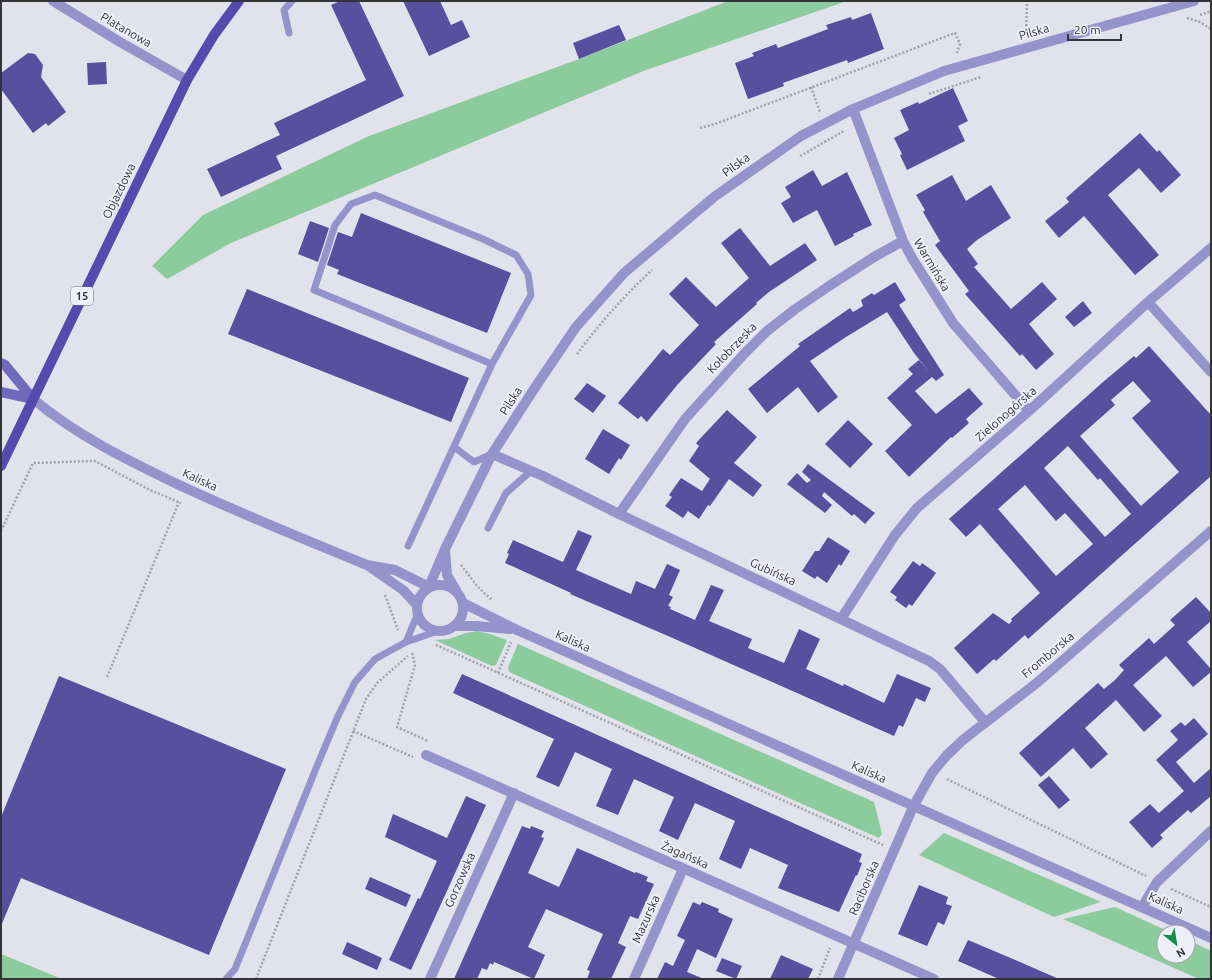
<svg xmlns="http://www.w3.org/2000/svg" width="1212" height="980" font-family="Ubuntu,sans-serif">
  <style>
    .green { fill: #8ccb9c }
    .building { fill: #56509e; fill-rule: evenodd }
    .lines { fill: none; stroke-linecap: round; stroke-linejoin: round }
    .path { stroke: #a1a1aa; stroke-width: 2.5; stroke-dasharray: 2 2; stroke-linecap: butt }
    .service { stroke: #9493cb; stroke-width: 7 }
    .minor { stroke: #9493cb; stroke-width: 10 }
    .tertiary { stroke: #9493cb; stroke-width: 10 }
    .secondary { stroke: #6f6abc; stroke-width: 10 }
    .primary { stroke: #574aaf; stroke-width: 10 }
    .labels { text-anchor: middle; stroke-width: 4; stroke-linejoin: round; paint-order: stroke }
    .shield { fill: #efeffa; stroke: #6c6c72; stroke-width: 1 }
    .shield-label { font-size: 11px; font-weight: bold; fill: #343438 }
    .street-label { font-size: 12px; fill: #343438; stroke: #efeffa }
  </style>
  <rect width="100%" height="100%" fill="#e2e2ed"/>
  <!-- green -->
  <path class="green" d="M728 1H847L646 70 231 243 167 279 152 266 203 215 369 136 579 59Z
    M477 631 490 634 507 640 496 665 492 666 435 640 449 639 466 633Z
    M518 644 874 802 882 834 879 838C755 784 633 727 509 672L508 667Z
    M944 833 1101 902 1054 917 919 855Z
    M1115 907 1170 932H1164V956H1188V940L1211 951V979H1199L1063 919Z
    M1 954 62 979H1Z"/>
  <!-- building -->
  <path class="building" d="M340 1H359L404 96 276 156 282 169 221 197 207 169 280 135 274 123 366 80 331 5Z
    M403 1H440L451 25 462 20 470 37 429 56Z
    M871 13 884 49 848 63 847 60 783 83 784 86 748 99 735 63 754 56 752 53 776 44 778 48 828 29 826 25 851 17 852 20Z
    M619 25 626 40 579 59 573 43Z
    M28 53 35 54 43 65 41 77 66 112 48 126 46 123 33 133 1 89V73Z
    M106 62 107 84 88 85 87 63Z
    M953 88 968 121 958 126 965 141 907 170 900 155 902 154 894 138 909 130 900 110 918 102 919 104Z
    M1140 133 1157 152 1159 150 1181 175 1161 193 1139 168 1108 195 1159 255 1135 275 1084 216 1059 238 1045 221 1069 202 1066 198Z
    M813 170 822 186 847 172 872 225 853 234 854 236 835 246 817 210 793 223 781 203 791 197 785 187Z
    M952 175 966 201 991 185 1011 218 977 240 967 249 978 264 974 267 1011 309 1042 282 1057 299 1029 324 1054 354 1036 370 1022 354 1020 356 965 294 969 291 935 245 940 241 923 212 925 210 916 195Z
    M361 213 511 273 487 333 337 274 339 270 327 265 338 232 352 237Z
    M310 221 329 228 318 262 298 254Z
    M740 228 770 266 805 243 817 260 769 292 756 303 757 304 714 342 716 344 678 384 647 422 641 416 638 419 618 403 663 349 670 355 699 325 669 294 686 277 716 307 749 278 721 243Z
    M895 282 906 300 899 305 944 375 936 381 932 377 915 391 936 414 969 388 983 404 966 419 969 423 952 438 951 437 909 477 885 451 912 425 887 398 913 374 908 369 919 360 929 372 914 353 887 312 846 337 810 361 838 397 818 413 798 387 767 413 748 389 800 346 798 344 850 308 853 312 863 306 861 300 872 293 874 295Z
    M247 289 469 378 451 422 228 334Z
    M1083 301 1092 313 1074 327 1065 317Z
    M1149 346 1211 415V476L1028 639 1025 635 996 661 994 659 977 674 954 648 993 613 1009 624 1012 621 1011 619 1040 593 980 524 966 537 949 519 1103 382 1134 356 1136 358ZM1133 381 1151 401 1132 418 1179 472 1141 506 1080 436 1115 405 1111 400ZM1068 446 1098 480 1100 478 1131 514 1105 537 1044 468ZM1025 485 1056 521 1065 513 1093 544 1056 576 998 509Z
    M587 383 606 396 593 413 574 399Z
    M727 410 757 437 734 463 762 485 753 497 729 479 710 506 708 505 699 519 688 511 683 518 665 506 672 497 669 495 681 478 702 491 710 479 689 461 699 446 696 443Z
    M848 420 873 444 850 468 825 444Z
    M603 429 630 445 621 460 619 458 609 474 585 459Z
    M808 464 819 472 875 513 865 524 854 514 852 516 824 492 822 496 832 505 825 513 787 484 797 473 807 483 811 480 802 472Z
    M578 530 592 536 576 570 631 594 636 581 655 589 667 564 680 570 669 595 673 597 668 606 671 607 670 609 695 620 711 585 724 590 709 621 752 639 748 648 784 663 799 629 820 639 806 669 843 686 844 684 884 703 897 674 931 688 925 702 916 698 903 727 899 725 894 736 668 636 570 594 571 593 505 563 509 554 507 553 513 540 563 562Z
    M828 537 850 551 841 566 839 564 827 583 817 576 815 579 802 571 815 551H819Z
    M913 561 920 566 922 563 936 573 912 606 909 604 906 608 895 600 897 597 890 592Z
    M1196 597 1211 613V621L1187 642 1211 669V672L1193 687 1166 656 1133 685 1162 716 1144 732 1116 700 1085 728 1108 754 1091 769 1073 748 1041 777 1019 753 1098 683 1104 689 1115 680 1124 670 1119 665 1149 638 1154 644 1175 625 1170 620Z
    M462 674 862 854 859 862 862 863 857 876 856 875 839 912 778 888 788 865 768 856 750 848 741 869 719 859 735 821 695 803 678 840 659 831 674 797 634 779 618 815 596 806 612 769 575 752 559 787 536 777 554 739 453 693Z
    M59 676 286 769 209 955 21 878 1 926V817Z
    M1194 718 1208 734 1176 762 1194 783 1211 768V796L1191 813 1188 810 1160 835 1163 838 1152 848 1129 822 1150 804 1159 813 1184 791 1156 760 1178 740 1170 731 1181 722 1185 726Z
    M1049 776 1070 800 1059 809 1038 785Z
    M466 796 486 805 411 970 389 960 418 898 420 899 437 861 385 837 393 814 447 838Z
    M522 826 530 829 531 826 544 831 541 837 544 838 528 873 559 887 577 848 635 873 636 872 648 877 646 881 654 884 638 919 630 916 618 943 626 947 611 979H587L590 971 587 970 603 934 546 909 528 947 545 955 534 979 494 962 493 965 490 963 487 970 482 968 477 979H454Z
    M370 877 411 895 406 907 365 889Z
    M919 885 948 897 946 904 952 906 944 925 938 922 927 946 898 934Z
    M693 902 700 905 702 902 719 909 718 912 733 919 716 958 697 949 687 972 704 979H657L665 962 673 966 685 940 677 936Z
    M968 940 1013 959 1059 979H999L958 961Z
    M347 942 382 958 377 970 342 954Z
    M781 955 813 969 808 979H770Z
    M722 958 742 966 736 979 716 971Z"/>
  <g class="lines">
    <!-- path -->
    <path class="path" d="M1200 15 1211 11
      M1187 18 1200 22 1211 29
      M1026 34 1027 1
      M811 87 820 112
      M929 94 981 77
      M700 128 715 124 955 33 960 44 957 53
      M800 156 844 131
      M577 354C600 323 624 296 652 270
      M1 531 33 463 95 461 150 490 181 503
      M461 565 477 586 492 600
      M385 595 398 630
      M436 645 883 845
      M412 653 415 665 397 727 428 741
      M498 673 511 642
      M107 677 179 502
      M353 731 413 757
      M947 779 1146 876
      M1171 889 1211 907
      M256 979 366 699 377 683 408 656
      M818 979 830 948"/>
    <!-- service -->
    <path class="service" d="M289 33 284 10 292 1
      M454 447 474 462 492 454
      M488 528 506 493 531 471
      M408 546 492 364 531 295 528 274 516 255 483 239 375 195 351 204 335 225 314 290 492 364
      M406 642 418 613
      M226 979 235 969 319 761 338 716 355 682 375 659 406 642 438 631"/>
    <!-- minor -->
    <path class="minor" d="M53 1 120 42 187 80
      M853 109 903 241 912 258 953 323 1029 411
      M1148 302 1211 372
      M492 454 543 476 619 514 929 661 940 669 985 722
      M619 514 685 419 744 354 767 331 794 310 829 286 874 257 903 241
      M445 551 447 575 456 590
      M429 587 445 549 492 454 536 386 576 327 624 273 714 197 801 136 853 109 944 71 1194 1
      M841 619 895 535 917 508 1029 411 1148 302 1211 248
      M426 755 934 979
      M1142 907 1157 882 1211 831
      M430 979 514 793
      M634 979 683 869
      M838 979 913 807 932 773 947 755 964 739 1038 682 1211 531"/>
    <!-- tertiary -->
    <path class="tertiary" d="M33 399C76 435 127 460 177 484 239 513 303 539 367 565L395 570 429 587
      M370 567 403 590 417 605
      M417 608a23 23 0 1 1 46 0a23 23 0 1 1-46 0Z
      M463 603 517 630 1211 938
      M454 626H476L510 629"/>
    <!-- secondary -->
    <path class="secondary" d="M1 363 5 365 33 399
      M1 392 33 399"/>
    <!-- primary -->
    <path class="primary" d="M1 466 187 80 214 35 239 1"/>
  </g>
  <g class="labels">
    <!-- shield labels -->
    <rect class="shield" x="71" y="287" width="22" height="18" rx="3"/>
    <g class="shield-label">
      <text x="82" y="300">15</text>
    </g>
    <!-- street labels -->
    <g class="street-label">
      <text transform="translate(126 30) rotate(30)" y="4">Platanowa</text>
      <text transform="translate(1034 32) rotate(-16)" y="4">Pilska</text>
      <text transform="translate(736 165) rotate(-36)" y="4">Pilska</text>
      <text transform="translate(119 191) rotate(-64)" y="4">Objazdowa</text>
      <text transform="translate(932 265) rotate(59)" y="4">Warmińska</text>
      <text transform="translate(732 348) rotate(-46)" y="4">Kołobrzeska</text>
      <text transform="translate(511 401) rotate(-57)" y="4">Pilska</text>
      <text transform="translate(1006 414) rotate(-41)" y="4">Zielonogórska</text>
      <text transform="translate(200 480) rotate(25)" y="4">Kaliska</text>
      <text transform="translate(773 572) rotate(25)" y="4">Gubińska</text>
      <text transform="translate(573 641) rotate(24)" y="4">Kaliska</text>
      <text transform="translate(1048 655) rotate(-40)" y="4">Fromborska</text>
      <text transform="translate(869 772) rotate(24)" y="4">Kaliska</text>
      <text transform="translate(685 855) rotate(24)" y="4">Żagańska</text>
      <text transform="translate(460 880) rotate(-66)" y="4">Gorzowska</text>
      <text transform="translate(864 888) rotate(-67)" y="4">Raciborska</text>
      <text transform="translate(1166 903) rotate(24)" y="4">Kaliska</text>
      <text transform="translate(646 919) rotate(-66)" y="4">Mazurska</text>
    </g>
  </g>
  <!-- border -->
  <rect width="1212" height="980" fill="none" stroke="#343438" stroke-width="4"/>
  <!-- north arrow -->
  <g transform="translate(1176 944) rotate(150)"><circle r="19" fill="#efeffa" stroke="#a4a4ac"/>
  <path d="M0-3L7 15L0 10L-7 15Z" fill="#128c48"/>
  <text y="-6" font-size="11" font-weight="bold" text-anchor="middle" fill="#343438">N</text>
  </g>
  <!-- scale -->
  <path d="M1068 34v6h53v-6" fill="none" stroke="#343438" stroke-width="2"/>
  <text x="1074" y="34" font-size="12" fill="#343438" stroke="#efeffa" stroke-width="3" paint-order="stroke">20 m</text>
</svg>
